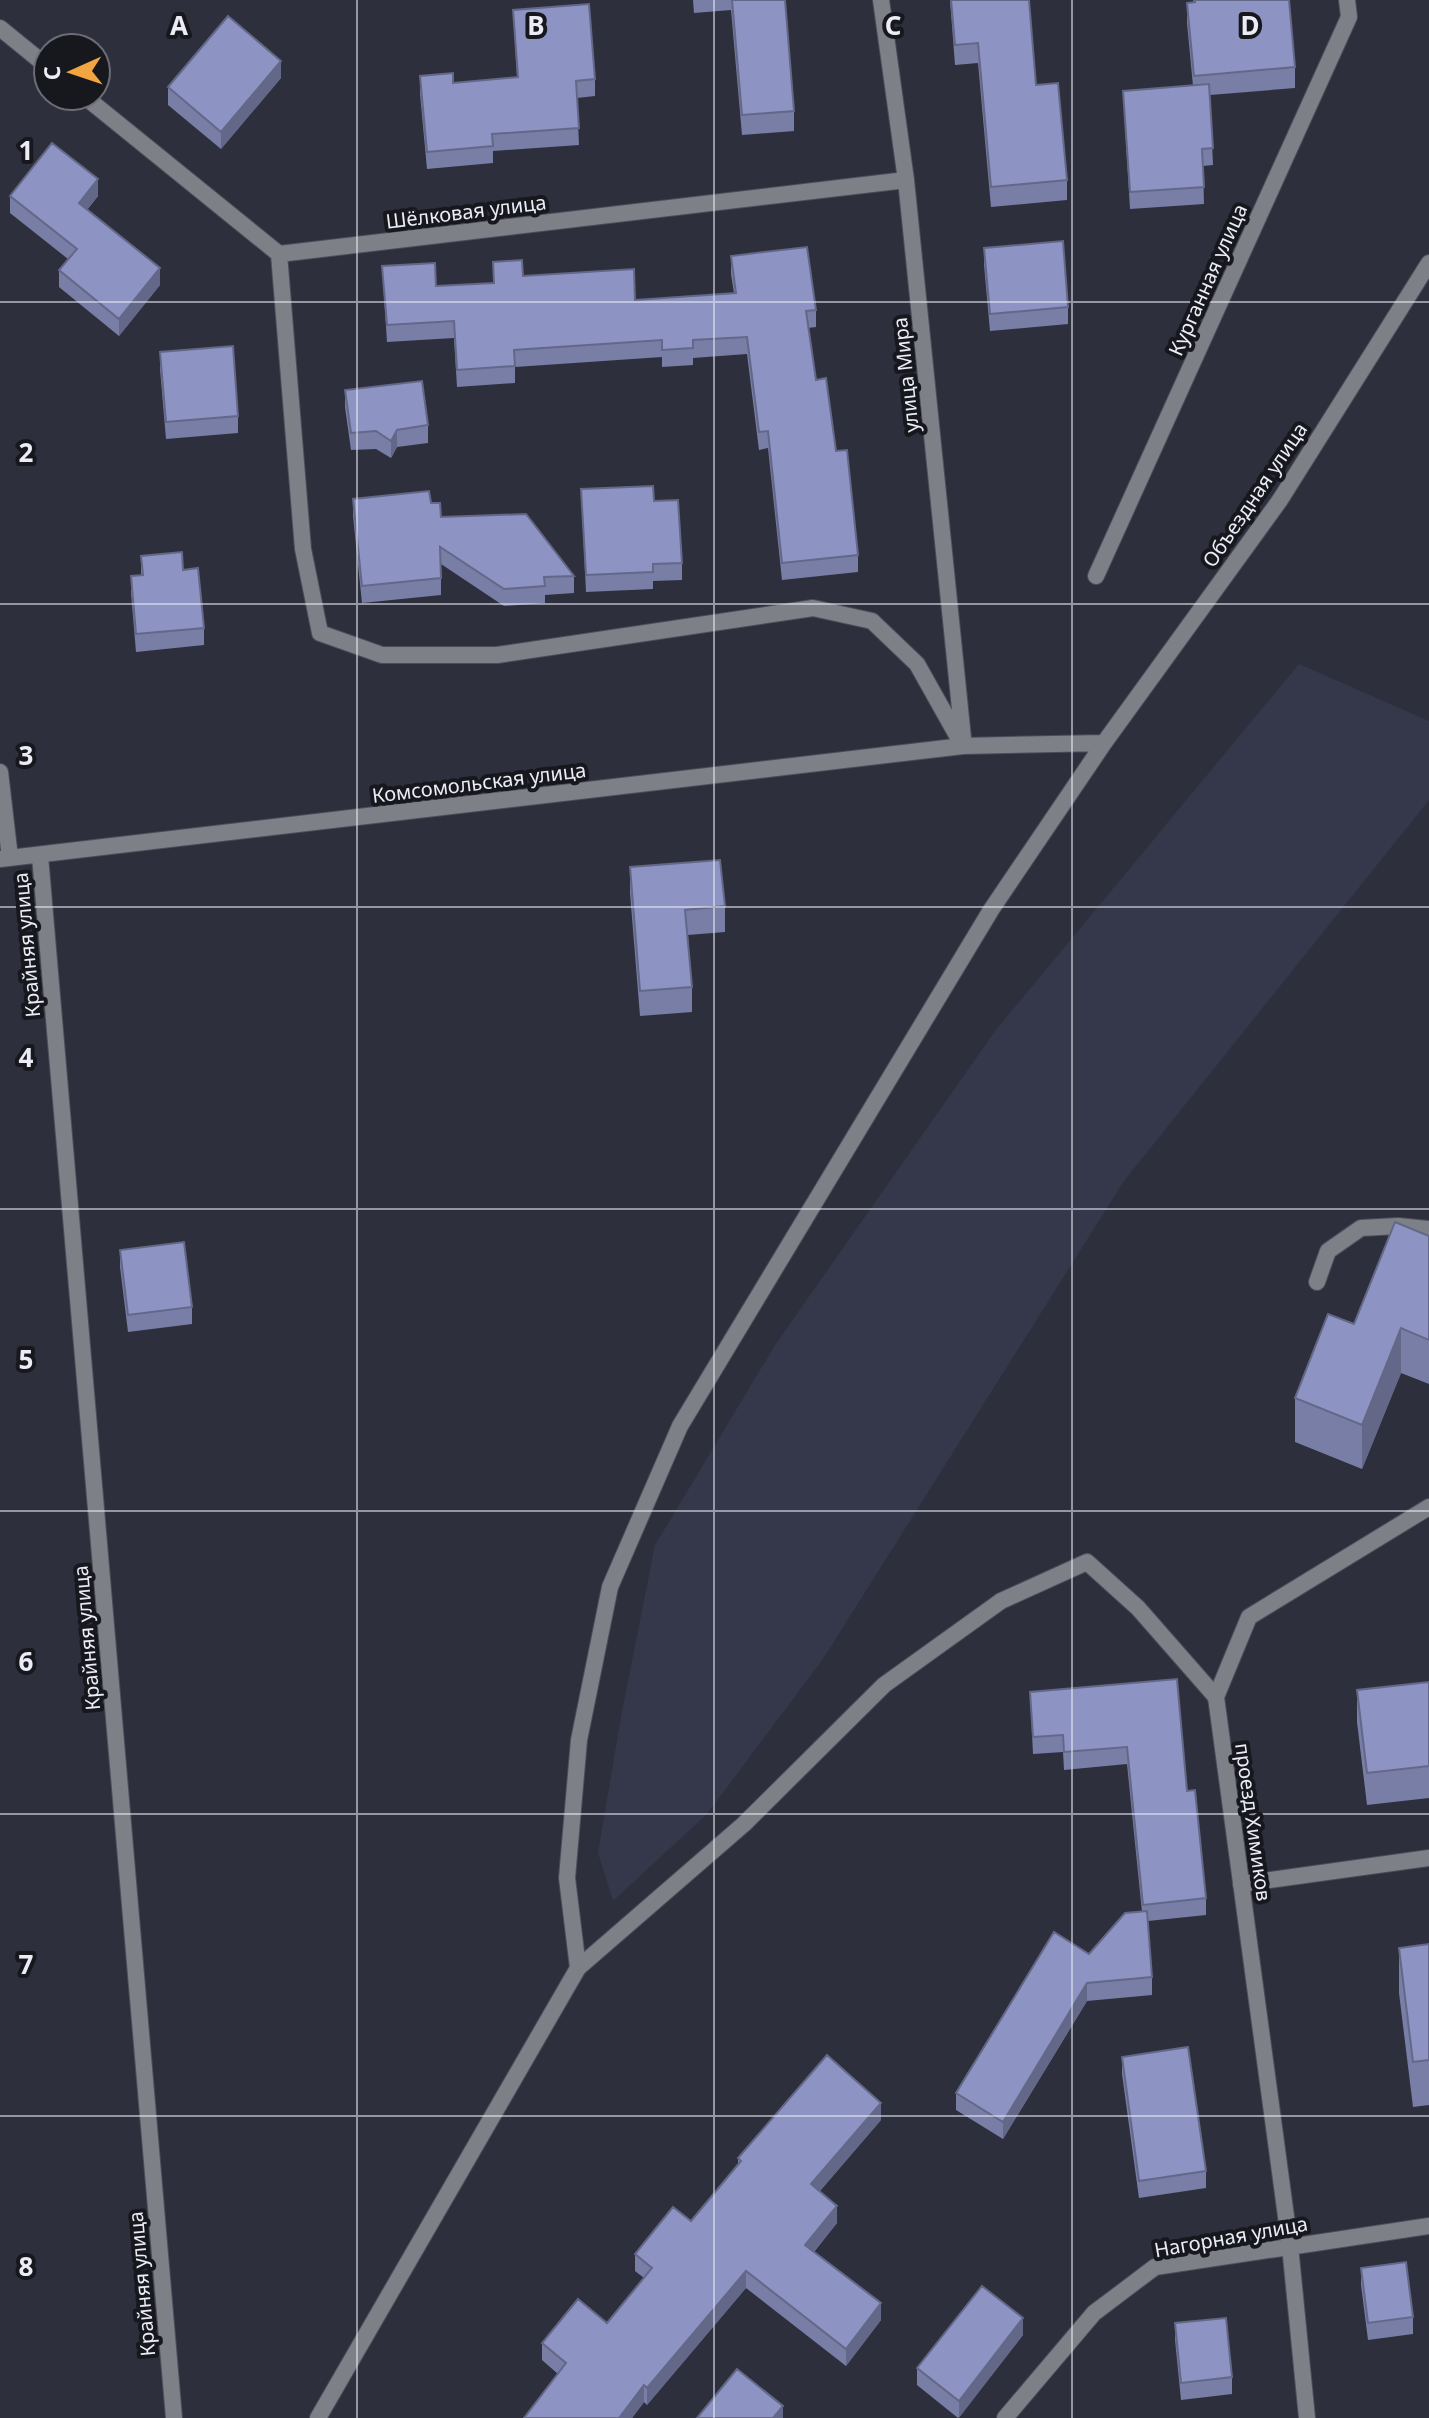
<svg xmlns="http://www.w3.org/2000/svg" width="1429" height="2418" font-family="'Noto Sans',sans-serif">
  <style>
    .built { fill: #35374b }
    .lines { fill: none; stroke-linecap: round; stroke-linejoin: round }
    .service-casing { stroke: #4c4d5a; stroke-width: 18 }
    .minor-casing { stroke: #4c4d5a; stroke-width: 18 }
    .service { stroke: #7e8087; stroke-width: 16 }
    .minor { stroke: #7e8087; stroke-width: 16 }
    .wall { fill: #797ea7 }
    .shaded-wall { fill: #636788 }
    .building { fill: #8d93c2; stroke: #636788; stroke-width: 2 }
    .grid { fill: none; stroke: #ebecf5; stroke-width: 2; stroke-opacity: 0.55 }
    .labels { text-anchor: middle; stroke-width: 8; stroke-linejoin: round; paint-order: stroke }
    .street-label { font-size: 20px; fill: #ebecf5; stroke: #17181e }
    .grid-label { font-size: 26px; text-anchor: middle; font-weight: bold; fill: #ebecf5; stroke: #17181e; stroke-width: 8; stroke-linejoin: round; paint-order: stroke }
  </style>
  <rect width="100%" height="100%" fill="#2e2f3d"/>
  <!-- built -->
  <path class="built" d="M1299 664 1429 721V800L1124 1181 823 1659 707 1814 613 1901 598 1853 622 1711 655 1545 775 1345 995 1031Z"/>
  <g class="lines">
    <defs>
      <path id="service" d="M1317 1282 1328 1251 1361 1228 1398 1226 1429 1229
        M1241 1884 1429 1858
        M578 1968 744 1824 884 1685 1001 1601 1087 1562 1138 1608 1216 1697"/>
      <path id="minor" d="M881 0 906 180 963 738
        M0 28 48 67
        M84 96 279 254 906 180
        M279 254 303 549 320 633 382 655H497L813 608 872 621 917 664 963 746
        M1096 576 1349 17 1347 0
        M1104 743 1280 500 1429 263
        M0 772 10 858
        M40 856 174 2418
        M0 859 963 746 1104 743 991 910 680 1426 610 1587 579 1740 567 1878 578 1968 318 2418
        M1005 2418 1094 2313 1155 2267 1429 2226
        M1307 2418 1290 2246 1216 1697 1249 1617 1429 1507"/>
    </defs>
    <!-- service casing -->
    <use href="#service" class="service-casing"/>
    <!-- minor casing -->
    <use href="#minor" class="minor-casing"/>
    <!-- service -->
    <use href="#service" class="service"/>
    <!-- minor -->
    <use href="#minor" class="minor"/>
  </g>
  <!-- wall -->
  <path class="wall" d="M693 0H785L794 111V131L742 135 731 10 694 13Z
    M950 0 1036 85 1067 180V200L991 207 978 63 955 65Z
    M1193 0H1289L1295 67V88L1210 95 1213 165 1203 166 1204 204 1130 209 1123 91 1193 86 1187 23V3L1194 2Z
    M513 10 595 79V96L577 98 579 145 493 151V163L427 169 420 94V76L453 83 517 77Z
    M281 78 221 149 168 105V87Z
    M10 196H98L87 210 160 285 119 336 59 287V270L68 259 10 213Z
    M984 248 1068 307V324L990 331 984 265Z
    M731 256 816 310V327L808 328 816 380 836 451 858 555V572L782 580 768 448 759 450 747 354 693 358V365L662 367V357L515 367V383L457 387 454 338 387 342 382 266 436 286 493 283V262L523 276 635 300 734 293 731 274Z
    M160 352 238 416V433L166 439 160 369Z
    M345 390 428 425V443L397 447 391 458 376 449 351 450 345 407Z
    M581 489 654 501 682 563V580L653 581V589L586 592Z
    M353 499 431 503 441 517 574 576V593L545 595V603L504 606 441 564V595L362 603 353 516Z
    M141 556 183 570 204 628V645L136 652 131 593V576L141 575Z
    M630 867 725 906V932L688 935 692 987V1012L640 1016 630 893Z
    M1429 1236V1384L1401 1373 1362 1469 1295 1442V1398L1354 1324Z
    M120 1250 192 1307V1324L128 1332 120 1267Z
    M1177 1679 1187 1791 1206 1898V1915L1148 1921 1152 1977V1995L1087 2001 1003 2139 956 2110V2093L1089 1954 1142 1912 1127 1764 1064 1770 1063 1752 1033 1754 1030 1692Z
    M1429 1682V1798L1367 1805 1357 1722V1690Z
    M1429 1944V2105L1413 2107 1399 1993V1948Z
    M1122 2057 1206 2171V2188L1139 2198 1122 2074Z
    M881 2120 820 2191 837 2223 814 2252 881 2320 846 2366 746 2288 647 2405 644 2402 632 2418H524L558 2374 542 2360V2343L607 2323 644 2278 635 2271V2254L691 2221 738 2164V2158Z
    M1361 2268 1413 2317V2334L1368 2340 1361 2285Z
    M1175 2323 1232 2377V2394L1181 2400 1175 2340Z
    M1023 2335 958 2418 917 2385V2368Z"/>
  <!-- shaded-wall -->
  <path class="shaded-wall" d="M281 61V78L221 149V132Z
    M98 179V196L79 220V203Z
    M160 268V285L119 336V319Z
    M397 430V447L391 458V441Z
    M1401 1328V1373L1362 1469V1425Z
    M1087 1983V2001L1003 2139V2122Z
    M881 2103V2120L811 2201V2184Z
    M837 2206V2223L805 2262V2245Z
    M746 2271V2288L647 2405V2388Z
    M881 2303V2320L846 2366V2349Z
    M1023 2318V2335L959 2418V2401Z
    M644 2385V2402L632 2418H619Z
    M783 2406V2418H773Z"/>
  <!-- building -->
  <path class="building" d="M732 0H785L794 111 742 115Z
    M951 0H1029L1036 85 1058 83 1067 180 991 187 978 43 955 45Z
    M1195 0H1289L1295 67 1194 76 1187 3 1195 2Z
    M589 4 595 79 576 81 579 128 492 134 493 146 427 152 420 76 453 73V83L518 77 513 10Z
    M228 16 281 61 221 132 168 87Z
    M1209 84 1213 148 1202 149 1204 187 1130 192 1123 91Z
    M52 143 98 179 79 203 160 268 119 319 59 270 77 249 10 196Z
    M1063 241 1068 307 990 314 984 248Z
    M807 247 816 310 806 311 816 380 826 378 836 451 847 450 858 555 782 563 768 431 759 432 747 337 693 340V348L662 350V340L514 350 515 366 457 370 454 321 387 325 382 266 435 263 436 286 494 283 493 262 522 260 523 276 634 269 635 300 736 293 731 256Z
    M233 346 238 416 166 422 160 352Z
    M422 381 428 425 397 430 391 441 376 431 351 433 345 390Z
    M653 486 654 501 678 500 682 563 653 564V572L586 575 581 489Z
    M429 491 431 503H440L441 517 526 514 574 576 544 577 545 586 504 589 440 547 441 578 362 586 353 499Z
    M182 552 183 570 198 568 204 628 136 634 131 576 143 575 141 556Z
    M720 860 725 906 685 910 692 987 640 991 630 867Z
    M1395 1222 1429 1236V1340L1401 1328 1362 1425 1295 1398 1328 1314 1354 1324Z
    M184 1242 192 1307 128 1315 120 1250Z
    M1177 1679 1187 1791 1195 1790 1206 1898 1143 1905 1127 1747 1064 1752 1063 1735 1033 1737 1030 1692Z
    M1429 1682V1766L1367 1773 1357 1690Z
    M1147 1911 1152 1977 1087 1983 1003 2122 956 2093 1054 1932 1089 1954 1125 1913Z
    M1429 1944V2060L1413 2062 1399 1948Z
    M1188 2047 1206 2171 1139 2181 1122 2057Z
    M827 2055 881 2103 811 2184 837 2206 805 2245 881 2303 846 2349 746 2271 647 2388 644 2385 619 2418H524L566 2363 542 2343 578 2299 607 2323 652 2268 635 2254 673 2207 691 2221 741 2161 738 2158Z
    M1406 2262 1413 2317 1368 2323 1361 2268Z
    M982 2286 1023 2318 959 2401 917 2368Z
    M1226 2318 1232 2377 1181 2383 1175 2323Z
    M737 2369 783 2406 773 2418H697Z"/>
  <!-- grid -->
  <path class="grid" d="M357 0V2418M714 0V2418M1072 0V2418M0 302H1429M0 604H1429M0 907H1429M0 1209H1429M0 1511H1429M0 1814H1429M0 2116H1429"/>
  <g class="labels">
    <!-- street labels -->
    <g class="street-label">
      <text transform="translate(466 212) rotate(-7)" y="7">Шёлковая улица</text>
      <text transform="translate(1208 280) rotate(-66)" y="7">Курганная улица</text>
      <text transform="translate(906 375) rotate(-96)" y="7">улица Мира</text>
      <text transform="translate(1255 495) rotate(-56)" y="7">Объездная улица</text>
      <text transform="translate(479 783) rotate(-7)" y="7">Комсомольская улица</text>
      <text transform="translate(27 945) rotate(-95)" y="7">Крайняя улица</text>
      <text transform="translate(87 1638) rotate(-95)" y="7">Крайняя улица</text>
      <text transform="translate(1253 1822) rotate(82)" y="7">проезд Химиков</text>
      <text transform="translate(1231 2237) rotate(-10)" y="7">Нагорная улица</text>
      <text transform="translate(142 2284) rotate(-95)" y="7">Крайняя улица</text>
    </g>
  </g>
  <g class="grid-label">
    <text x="179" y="35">A</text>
    <text x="536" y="35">B</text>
    <text x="893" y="35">C</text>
    <text x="1250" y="35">D</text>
    <text x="26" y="160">1</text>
    <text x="26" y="462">2</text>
    <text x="26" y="765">3</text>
    <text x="26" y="1067">4</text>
    <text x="26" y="1369">5</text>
    <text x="26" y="1671">6</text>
    <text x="26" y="1974">7</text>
    <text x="26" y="2276">8</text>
  </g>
  <!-- north arrow -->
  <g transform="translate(72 72) rotate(267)"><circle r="38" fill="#17181e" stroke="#6c6d74" stroke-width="2"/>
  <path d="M0-6L14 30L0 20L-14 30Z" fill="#f2a541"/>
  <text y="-12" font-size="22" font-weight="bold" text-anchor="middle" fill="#ebecf5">С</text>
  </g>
</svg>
